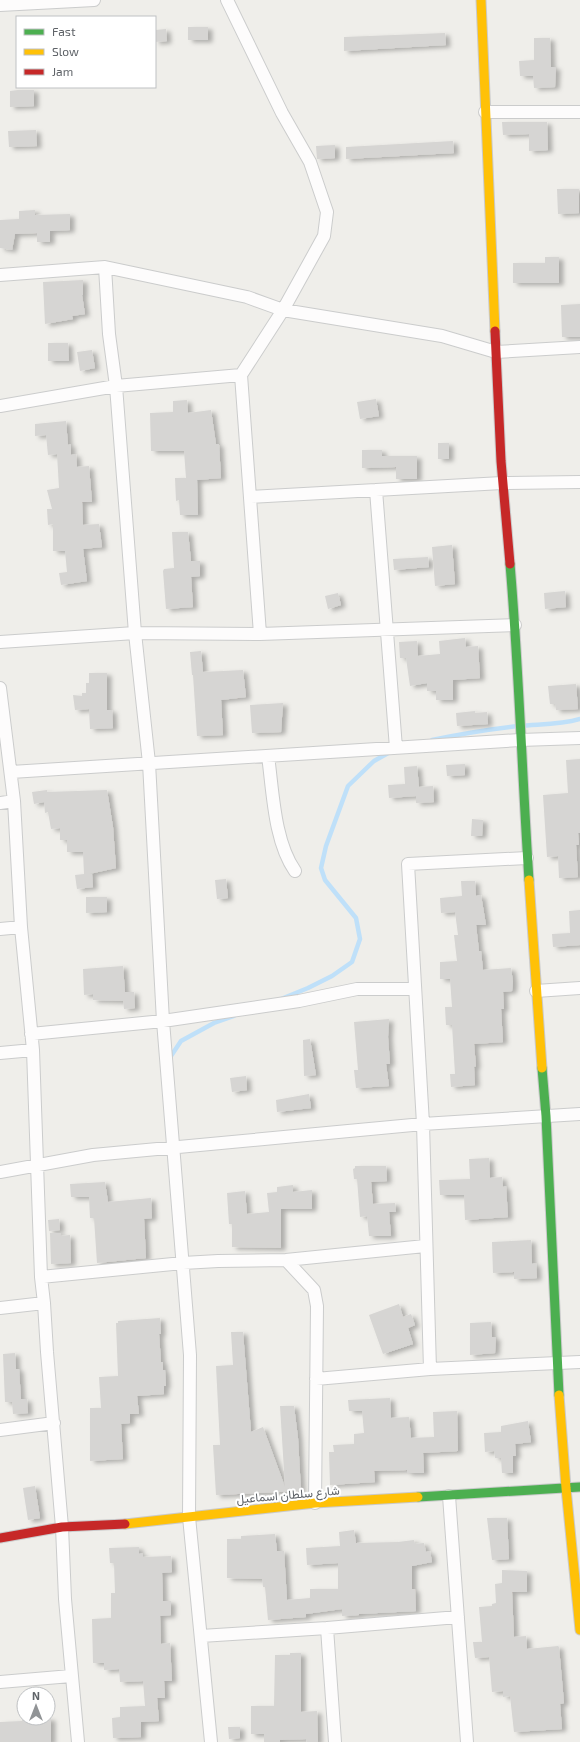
<svg xmlns="http://www.w3.org/2000/svg" width="580" height="1742" font-family="'Exo 2',Vazirmatn,sans-serif">
  <style>
    .lines { fill: none; stroke-linecap: round; stroke-linejoin: round }
    .stream { stroke: #bfe0f9; stroke-width: 4.5 }
    .building { fill: #d6d5d3; filter: url(#shadow) }
    .street-casing { stroke: #cbcccc; stroke-width: 14 }
    .fast-casing { stroke: #cacacb; stroke-width: 11 }
    .slow-casing { stroke: #cacacb; stroke-width: 11 }
    .jam-casing { stroke: #cacacb; stroke-width: 11 }
    .street { stroke: #fdfcfc; stroke-width: 12 }
    .fast { stroke: #4caf50; stroke-width: 9 }
    .slow { stroke: #ffc107; stroke-width: 9 }
    .jam { stroke: #c62828; stroke-width: 9 }
    .labels { text-anchor: middle; stroke-width: 4; stroke-linejoin: round; paint-order: stroke }
    .street-label { font-size: 12px; fill: #5f6368; stroke: #fff }
  </style>
  <defs>
    <filter id="shadow"><feDropShadow dx="4.5" dy="2.5" stdDeviation="2" flood-color="#0004"/></filter>
  </defs>
  <rect width="100%" height="100%" fill="#efeeea"/>
  <g class="lines">
    <!-- stream -->
    <path class="stream" d="M432 740C461 734 490 729 519 726 540 724 560 725 580 719
      M281 999 308 988 332 976 352 962 360 939 356 918 325 880 321 868 326 846 348 786 374 761 390 752
      M169 1059 181 1041 214 1023 234 1016"/>
  </g>
  <!-- building -->
  <path class="building" d="M188 27H208V40H188Z
    M166 29 167 41 155 42V30Z
    M445 33 446 45 344 51V37Z
    M534 38H550L551 67H556L555 87 534 88 533 76H520L519 61 534 60Z
    M18 90H34V106L10 107V91Z
    M502 122H547L548 150 529 151V134L503 135Z
    M36 130 37 146 9 147 8 131Z
    M453 141 454 153 346 159V147Z
    M335 145V158L317 159 316 146Z
    M557 189H579V213L558 214Z
    M35 210V215L70 214V230L50 231V242H37V233L15 234 12 250 0 248V220L19 219V211Z
    M545 257H559V283H513V263H545Z
    M83 280V295H82L85 314 72 316 73 319 45 324 43 282Z
    M580 304V337H562L561 305Z
    M48 343H68L69 361H48Z
    M92 350 95 368 80 371 77 352Z
    M376 399 379 416 360 419 357 402Z
    M187 400 188 413 211 410 216 444H219L221 478 197 480 198 515H180L179 500 176 501 175 478H186L184 451H151L150 413 173 412V401Z
    M66 421 68 445 71 444V455L76 454 77 467 89 466 92 502H82L83 525 99 524 102 547 83 549 87 581 61 585 59 573 67 572 65 551H53V524L48 525 47 509H52L47 490 59 488 57 454 48 455 46 435 35 436V424Z
    M438 443H449V459H438Z
    M362 450H382V456H417V479H396V467L362 468Z
    M172 532H188L191 561H200V576L191 577 193 607 166 609 163 571 164 569 174 568Z
    M452 545 455 584 435 586 432 547Z
    M428 557 429 567 394 570 393 559Z
    M565 591 566 607 545 609 544 593Z
    M338 593 341 605 328 609 325 596Z
    M465 638 466 647 478 646 480 678 453 680V700H436V691H427V683L410 686 406 658H400L399 642 417 641 418 656 440 654 439 641Z
    M201 651 203 672 243 670 246 697 221 700 223 735 197 736 193 675H192L190 652Z
    M89 673H107V710H112L113 728 90 729 89 709 75 710 73 695 82 696V693H86V683H89Z
    M576 684 578 709 556 710 555 704H550L548 686Z
    M283 703 281 732 252 733 250 705Z
    M475 711V713L487 712 488 724 457 726 456 713Z
    M580 759V833H578L579 845H576L578 877 559 878 558 856 547 857 543 795 568 793 566 760Z
    M465 764V775L447 776 446 765Z
    M417 766 419 787 433 786 434 802 416 803V796L389 798 388 785 405 784 404 767Z
    M47 790V792L107 790 113 827 116 868 89 874H92L93 887 77 889 75 875 84 874 83 852H67V840H60V828L51 829 48 812 45 813 44 802 34 804 32 792Z
    M472 819 483 820 482 836H471Z
    M226 879 228 898 217 899 215 880Z
    M461 881H475L476 896 481 895 486 925H476L479 951H481L483 970 511 968 513 982 512 991 503 992 504 1009H501L503 1042 474 1044 476 1066 474 1067 475 1085 451 1087 450 1074H455L452 1025H446L445 1007H452L450 979H440V962L457 961 454 935H458L455 912 441 913 440 898 462 896Z
    M86 897H107V912L86 913Z
    M580 910V945L553 947 552 934 570 933 569 911Z
    M123 966 125 992H134L135 1008 124 1009 123 1001 93 1000V994L84 995 83 969Z
    M389 1019 388 1037 390 1064H386L389 1086 356 1088 354 1070H358L354 1022Z
    M310 1039 316 1075 304 1076 303 1040Z
    M246 1076 247 1090 232 1092 230 1078Z
    M309 1094 311 1108 277 1112 276 1100Z
    M489 1158 490 1178 502 1177 503 1187 506 1186 508 1217 465 1220 464 1195H440L439 1180 470 1179 469 1159Z
    M355 1166H386L387 1181 371 1182 373 1204 395 1203 396 1212H389L391 1236H369L367 1216 360 1217 357 1179H354L353 1169 355 1168Z
    M105 1182 108 1202 151 1198 152 1218 144 1219 146 1258 97 1263 94 1218H90L89 1197H71L70 1184Z
    M293 1185V1192L312 1190V1209H281V1248L232 1247V1224H229L227 1193 245 1191 247 1214 269 1212 267 1193 277 1192V1187Z
    M59 1219 60 1230 49 1231 48 1220Z
    M50 1233H61V1236L70 1235 71 1263 51 1264Z
    M531 1240 532 1264 536 1263 537 1278 514 1279V1272L493 1273 492 1242Z
    M399 1304 403 1317 411 1314 415 1325 408 1328 413 1344 383 1354 369 1315Z
    M160 1318 161 1334H159L161 1362H163V1370H165L166 1386H164V1394L137 1396 139 1414H130V1423L121 1424 123 1459 90 1461V1408H101L99 1377 118 1376 116 1323H118V1321Z
    M491 1322 492 1337H496L495 1353 470 1355V1323Z
    M231 1332H243L251 1432 263 1427 285 1487 280 1406H294L298 1438 301 1491 216 1495 213 1445H220L216 1366 233 1365Z
    M15 1353 16 1369H19L21 1399H27L28 1413 13 1414 12 1402H5L3 1354Z
    M390 1398 391 1418 409 1417 411 1438 434 1437 433 1412 457 1411 458 1451 423 1453 424 1473H407V1470L374 1471 375 1482 330 1485 329 1452H334L333 1445 354 1444V1434L364 1433 362 1411H349L348 1400Z
    M528 1421 531 1442 515 1444 516 1456H513V1473H502L501 1458H495L494 1451 485 1452 484 1433 501 1432V1426Z
    M35 1486 40 1518 28 1520 23 1488Z
    M487 1518H507L509 1559 492 1560Z
    M354 1530 356 1543 398 1542 414 1540 415 1544 424 1543 426 1552 430 1551 432 1562 412 1566V1589H415L416 1611 359 1614V1615L342 1616V1609L306 1614V1617L268 1620 265 1587H263L262 1579 227 1578V1539H241V1536L275 1534 277 1551H284L287 1600 310 1598V1589H338V1563L307 1565 306 1548 340 1546 339 1532Z
    M139 1547V1554L143 1553V1557L171 1556 172 1572 162 1573 163 1601H171V1615L160 1616 161 1644 170 1643 172 1681H164L165 1698H157L159 1721 141 1722V1737L113 1738 112 1718 120 1717V1707L145 1706 143 1681 120 1682 119 1669 104 1670V1663H93L92 1619 111 1618V1593H115L114 1563H110L109 1548Z
    M502 1570 527 1571V1592H512L514 1637 526 1636 527 1649 558 1646 559 1647 564 1703 560 1704 562 1729 514 1732 510 1696 503 1697V1691L492 1692 489 1657 475 1658 473 1642H482L479 1607 492 1606V1604L496 1603 495 1584 502 1583Z
    M290 1653H301V1712L317 1711 318 1742H307L306 1739 280 1740V1742H264V1734H251V1706H274L275 1655H290Z
    M22 1718H51V1742H0V1722L22 1721Z
    M228 1727H240V1738L229 1739Z"/>
  <g class="lines">
    <defs>
      <path id="street" d="M227 0 282 113 310 162 327 212 324 236 283 310 241 375 260 634
        M0 5 94 0
        M485 112H580
        M105 267 109 334 116 386 135 633 149 763 163 1021 190 1355 189 1517 211 1742
        M0 275 105 267 247 297 283 310 442 336 496 352 580 347
        M0 406 116 386 241 375
        M376 490 396 748
        M251 497 502 483 580 482
        M0 642 135 633 260 634 515 625
        M0 688 14 801 21 927 33 1050 41 1277 44 1303 47 1352 62 1527 65 1599 78 1742
        M268 756C273 792 274 841 295 871
        M11 772 520 740 580 738
        M0 803 14 801
        M0 929 21 927
        M536 991 580 988
        M31 1034 163 1021 299 1001 357 989H415
        M0 1053 33 1050
        M0 1172 93 1155 423 1124 580 1114
        M286 1260 314 1290 317 1306 315 1503
        M41 1277 183 1263 218 1261 286 1260 425 1246
        M0 1308 44 1303
        M430 1369 423 1124 408 864 527 858
        M316 1379 430 1369 580 1362
        M0 1430 54 1423
        M449 1496 467 1742
        M327 1628 335 1742
        M201 1636 327 1628 458 1617
        M0 1682 71 1676"/>
      <path id="fast" d="M510 564C519 669 522 775 529 880
        M542 1068 546 1116 559 1395
        M418 1497 580 1487"/>
      <path id="slow" d="M481 0 495 331
        M529 880 542 1068
        M559 1395 566 1488 580 1630
        M125 1524 315 1503 418 1497"/>
      <path id="jam" d="M495 331 501 461 510 564
        M0 1538 62 1527 125 1524"/>
    </defs>
    <!-- street casing -->
    <use href="#street" class="street-casing"/>
    <!-- fast casing -->
    <use href="#fast" class="fast-casing"/>
    <!-- slow casing -->
    <use href="#slow" class="slow-casing"/>
    <!-- jam casing -->
    <use href="#jam" class="jam-casing"/>
    <!-- street -->
    <use href="#street" class="street"/>
    <!-- fast -->
    <use href="#fast" class="fast"/>
    <!-- slow -->
    <use href="#slow" class="slow"/>
    <!-- jam -->
    <use href="#jam" class="jam"/>
  </g>
  <g class="labels">
    <!-- street labels -->
    <g class="street-label">
      <text transform="translate(288 1495) rotate(-5)" y="4">شارع سلطان اسماعيل</text>
    </g>
  </g>
  <!-- legend -->
  <rect x="16" y="16" width="140" height="72" fill="#ffffff" stroke="#bfc1c3"/>
  <rect x="24" y="29" width="20" height="6" fill="#4caf50" stroke="#bfc1c3"/>
  <text x="52" y="36" font-size="12" fill="#5f6368">Fast</text>
  <rect x="24" y="49" width="20" height="6" fill="#ffc107" stroke="#bfc1c3"/>
  <text x="52" y="56" font-size="12" fill="#5f6368">Slow</text>
  <rect x="24" y="69" width="20" height="6" fill="#c62828" stroke="#bfc1c3"/>
  <text x="52" y="76" font-size="12" fill="#5f6368">Jam</text>
  <!-- north arrow -->
  <g transform="translate(36 1706)"><circle r="19" fill="#ffffff" stroke="#bfc1c3"/>
  <path d="M0-3L7 15L0 10L-7 15Z" fill="#919496"/>
  <text y="-6" font-size="11" font-weight="bold" text-anchor="middle" fill="#5f6368">N</text>
  </g>
</svg>
